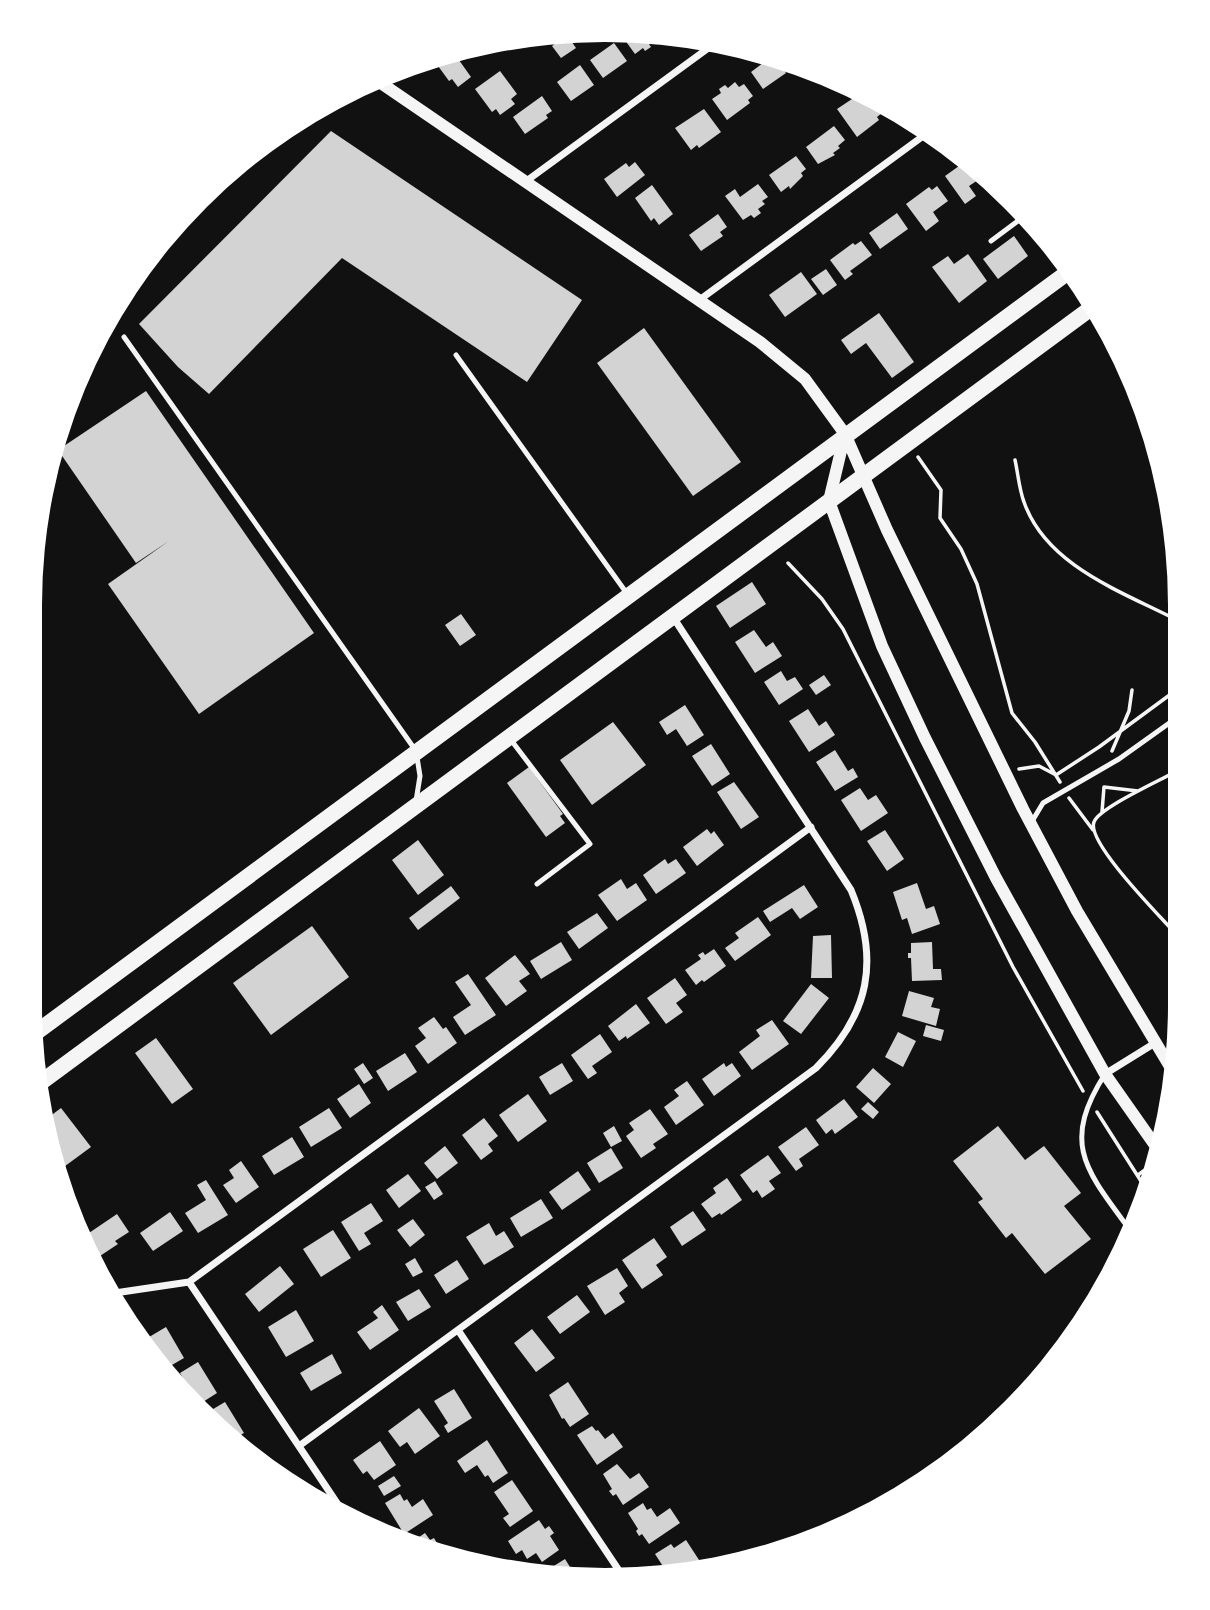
<svg xmlns="http://www.w3.org/2000/svg" width="1210" height="1610" font-family="'Exo 2',sans-serif">
  <style>
    .building { fill: #d3d3d3 }
    .lines { fill: none; stroke-linecap: round; stroke-linejoin: round }
    .path { stroke: #f5f5f5; stroke-width: 3.5 }
    .service { stroke: #f5f5f5; stroke-width: 5 }
    .minor { stroke: #f5f5f5; stroke-width: 7 }
    .tertiary { stroke: #f5f5f5; stroke-width: 12 }
    .primary { stroke: #f5f5f5; stroke-width: 16 }
  </style>
  <rect width="100%" height="100%" fill="#111"/>
  <!-- building -->
  <path class="building" d="M627 32 655 35 657 38 649 44 651 47 645 51 643 48 635 54 622 36Z
    M567 35 576 48 561 58 552 46Z
    M614 43 627 61 603 78 590 60Z
    M454 53 471 77 458 87 452 79 449 81 433 59Z
    M771 57 775 58 786 73 763 89 751 72Z
    M580 65 594 85 571 101 557 82Z
    M500 71 517 94 511 99 515 104 500 115 496 109 492 112 475 89Z
    M735 82 739 87 744 84 753 96 748 100 750 103 727 120 712 99 721 93 719 89 725 85 728 88Z
    M861 93 872 99 882 113 877 117 879 120 857 137 837 109Z
    M542 96 552 111 546 115 548 118 525 134 513 117Z
    M704 109 721 132 699 148 697 145 691 150 675 128Z
    M834 126 845 140 838 146 840 148 833 153 835 155 818 164 806 147Z
    M331 131 582 300 527 382 342 258 209 394 178 367 139 324Z
    M796 156 806 169 801 173 803 176 790 189 789 186 781 192 769 175Z
    M966 161 984 176 969 186 976 196 965 204 945 176Z
    M635 162 645 175 617 197 604 179 626 163 629 167Z
    M758 184 768 197 762 201 765 204 758 209 761 213 754 218 751 215 743 220 725 196 735 189 740 197Z
    M652 185 673 214 659 225 654 218 651 221 635 198Z
    M937 186 948 201 933 212 939 221 926 231 906 204 929 187 932 190Z
    M897 213 908 229 880 249 869 233Z
    M718 214 727 227 720 232 723 236 701 251 689 235Z
    M1014 236 1028 256 998 279 983 259Z
    M861 241 872 255 850 271 853 274 845 280 830 260 853 243 855 245Z
    M968 254 987 281 959 303 932 267 948 256 954 264Z
    M826 269 837 285 823 295 811 279Z
    M801 272 817 294 785 317 769 295Z
    M879 313 914 362 892 378 866 343 851 354 841 340Z
    M644 328 741 462 693 496 597 363Z
    M146 391 314 633 199 714 108 584 169 541 136 563 58 450Z
    M752 582 766 604 730 628 716 606Z
    M461 614 476 635 460 646 445 625Z
    M754 630 766 647 773 642 782 656 755 673 735 642Z
    M781 671 787 681 795 677 803 689 779 705 764 682Z
    M824 675 831 685 816 695 809 685Z
    M685 705 704 735 687 746 676 729 667 735 659 722Z
    M808 709 819 726 826 721 835 735 809 752 789 721Z
    M613 722 646 765 592 805 560 760Z
    M711 744 730 774 712 786 692 756Z
    M835 750 848 771 853 768 858 777 835 791 816 762Z
    M529 767 563 814 560 816 565 823 546 837 507 783Z
    M734 782 759 817 741 829 717 792Z
    M860 788 868 800 876 795 888 813 861 831 841 800Z
    M707 829 711 834 714 831 724 845 697 866 683 847Z
    M885 830 904 859 887 871 867 841Z
    M418 840 444 875 418 895 392 860Z
    M665 859 668 864 676 859 686 873 656 894 643 875Z
    M621 879 627 889 636 883 647 900 617 921 598 895Z
    M917 883 926 909 934 906 940 924 912 934 907 918 902 920 893 892Z
    M804 885 818 907 800 919 792 908 770 922 763 911Z
    M451 886 460 898 418 930 409 918Z
    M597 913 608 928 579 949 567 932Z
    M758 917 771 935 735 961 725 948 739 938 735 933Z
    M312 926 349 977 271 1035 233 983Z
    M831 935 832 978H811L813 936Z
    M561 942 572 960 541 979 530 961Z
    M932 942 933 969H941L942 980 912 981 911 958H908V953H911V943Z
    M714 949 726 966 704 982 702 980 696 985 685 970 701 959 698 955 703 952 705 955Z
    M515 955 530 974 519 981 527 991 506 1006 485 978Z
    M468 974 496 1015 465 1035 453 1017 471 1005 455 982Z
    M675 978 687 995 676 1003 683 1012 666 1024 647 998Z
    M811 984 829 998 801 1034 783 1021Z
    M909 991 934 998 931 1007 940 1009 936 1026 902 1016Z
    M636 1004 650 1023 627 1039 626 1036 619 1041 608 1026Z
    M434 1017 443 1029 446 1027 457 1043 428 1064 415 1046 426 1038 418 1028Z
    M772 1020 789 1044 752 1070 739 1052 760 1036 756 1030Z
    M926 1025 944 1030 941 1041 923 1036Z
    M898 1032 916 1041 903 1067 885 1057Z
    M600 1034 612 1052 592 1066 597 1073 588 1079 571 1055Z
    M156 1038 193 1089 172 1104 135 1053Z
    M405 1053 417 1072 388 1091 376 1071Z
    M363 1063 373 1078 364 1084 354 1069Z
    M562 1063 573 1081 550 1095 539 1077Z
    M724 1063 726 1067 732 1063 741 1076 714 1096 702 1079Z
    M873 1068 891 1084 874 1103 856 1087Z
    M687 1081 704 1105 676 1125 664 1107 679 1096 674 1090Z
    M359 1084 371 1103 350 1118 337 1099Z
    M528 1094 547 1121 518 1142 499 1115Z
    M844 1099 858 1117 835 1134 832 1129 826 1134 816 1120Z
    M868 1102 879 1112 873 1119 861 1109Z
    M61 1108 91 1147 57 1172 49 1154 45 1120Z
    M329 1108 342 1128 311 1147 299 1127Z
    M650 1109 668 1134 653 1144 656 1148 641 1158 626 1136 634 1130 629 1123Z
    M484 1118 498 1136 488 1144 493 1151 481 1160 462 1135Z
    M614 1126 622 1141 611 1147 603 1133Z
    M998 1126 1025 1160 1044 1146 1081 1193 1064 1206 1091 1239 1045 1274 1012 1233 1006 1238 978 1202 983 1199 953 1161Z
    M806 1127 819 1145 799 1159 803 1166 796 1171 778 1147Z
    M292 1137 304 1157 274 1175 262 1156Z
    M445 1146 458 1163 437 1179 424 1163Z
    M611 1148 623 1168 599 1183 587 1163Z
    M768 1155 781 1173 769 1181 775 1189 762 1198 757 1190 753 1193 740 1175Z
    M241 1161 259 1187 236 1203 223 1185 234 1178 229 1170Z
    M578 1171 591 1190 562 1210 549 1192Z
    M408 1174 421 1191 399 1208 386 1190Z
    M727 1178 742 1200 721 1215 720 1213 712 1218 701 1204 716 1193 713 1188Z
    M206 1180 228 1215 198 1233 185 1213 206 1200 197 1185Z
    M435 1181 443 1194 434 1200 425 1187Z
    M541 1199 553 1218 521 1237 510 1218Z
    M371 1203 383 1221 364 1233 371 1244 359 1251 341 1222Z
    M693 1211 706 1230 682 1246 670 1227Z
    M170 1212 183 1231 153 1251 140 1233Z
    M117 1214 129 1232 115 1241 118 1244 100 1256 86 1235Z
    M413 1219 425 1235 410 1247 397 1230Z
    M489 1223 496 1236 504 1231 514 1247 484 1265 466 1237Z
    M333 1230 351 1258 321 1277 303 1249Z
    M654 1238 667 1257 656 1265 663 1275 642 1289 622 1260Z
    M415 1258 423 1272 413 1277 405 1264Z
    M457 1260 469 1279 446 1294 434 1275Z
    M280 1266 294 1284 259 1312 245 1294Z
    M617 1268 628 1286 619 1293 625 1302 605 1315 587 1286Z
    M419 1289 431 1307 408 1321 396 1302Z
    M577 1295 590 1312 560 1334 547 1317Z
    M382 1305 399 1330 370 1350 357 1332 378 1318 373 1312Z
    M296 1310 314 1341 286 1357 268 1327Z
    M166 1327 184 1358 165 1369 152 1347 150 1349 144 1340Z
    M532 1329 555 1358 536 1372 514 1343Z
    M332 1354 342 1373 311 1391 300 1373Z
    M198 1362 217 1393 195 1407 177 1384 184 1380 180 1373Z
    M568 1382 589 1414 570 1427 564 1418 562 1419 549 1395Z
    M454 1389 472 1418 448 1433 444 1426 448 1423 434 1401Z
    M225 1402 244 1433 235 1438 203 1415Z
    M419 1408 440 1436 415 1454 407 1442 400 1447 388 1431Z
    M592 1426 596 1431 598 1430 605 1439 613 1433 623 1447 597 1465 577 1435Z
    M487 1440 508 1473 493 1483 488 1475 485 1477 477 1465 465 1473 457 1461Z
    M380 1441 396 1465 374 1480 367 1471 363 1474 353 1460Z
    M617 1464 630 1479 639 1473 649 1487 623 1505 616 1494 613 1496 609 1491 612 1489 603 1474Z
    M394 1476 401 1486 384 1496 378 1486Z
    M512 1480 533 1511 510 1527 503 1518 509 1514 494 1492Z
    M400 1494 404 1501 407 1499 412 1507 423 1499 433 1515 404 1534 385 1503Z
    M643 1503 647 1510 651 1508 657 1517 670 1508 680 1523 649 1544 642 1534 639 1536 636 1531 638 1529 628 1513Z
    M539 1520 545 1529 549 1526 554 1533 550 1536 559 1550 542 1562 536 1553 527 1559 522 1550 516 1554 508 1541Z
    M425 1533 430 1540 434 1538 442 1552 412 1542Z
    M686 1540 701 1563 690 1570 668 1574 655 1554 671 1544 674 1548Z
    M565 1559 575 1575 545 1573 549 1569Z"/>
  <g class="lines">
    <!-- path -->
    <path class="path" d="M918 457 941 490 940 518 961 549 977 584 1012 713 1035 742 1060 782
      M1015 460C1018 473 1019 489 1024 502 1046 565 1120 591 1175 619
      M788 563 822 599 843 629 1013 967 1083 1091
      M1112 751 1129 711 1132 690
      M1019 769 1039 766 1056 775 1099 747 1175 691
      M1069 798 1093 830
      M1102 812 1104 787 1138 791
      M1175 933C1160 916 1086 842 1094 822 1099 808 1159 781 1175 772
      M1097 1112 1146 1189
      M1138 1175 1153 1164"/>
    <!-- service -->
    <path class="service" d="M991 241 1026 215
      M124 337 416 751 420 776 416 801
      M456 355 628 595
      M511 740 590 844 537 884
      M1031 823 1043 803 1119 759 1175 719
      M1105 1074C1062 1142 1084 1168 1127 1226L1133 1231"/>
    <!-- minor -->
    <path class="minor" d="M525 182 718 41
      M698 301 930 131
      M1105 1074 1155 1043
      M189 1282 347 1518
      M108 1294 189 1282 811 827
      M458 1330 624 1578
      M299 1446 816 1068C870 1014 880 960 851 890L673 617"/>
    <!-- tertiary -->
    <path class="tertiary" d="M375 79 760 342 805 379 845 434 887 530 1023 809 1077 911 1175 1075
      M845 434 829 501 882 646 925 738 996 878 1105 1074 1157 1148"/>
    <!-- primary -->
    <path class="primary" d="M34 1034 1071 270
      M40 1083 1094 306"/>
  </g>
  <!-- crop -->
  <path d="M0 0H1210V1610H0ZM605 42H605A563 563 0 0 1 1168 605V1005A563 563 0 0 1 605 1568H605A563 563 0 0 1 42 1005V605A563 563 0 0 1 605 42Z" fill="#fff" fill-rule="evenodd"/>
</svg>
